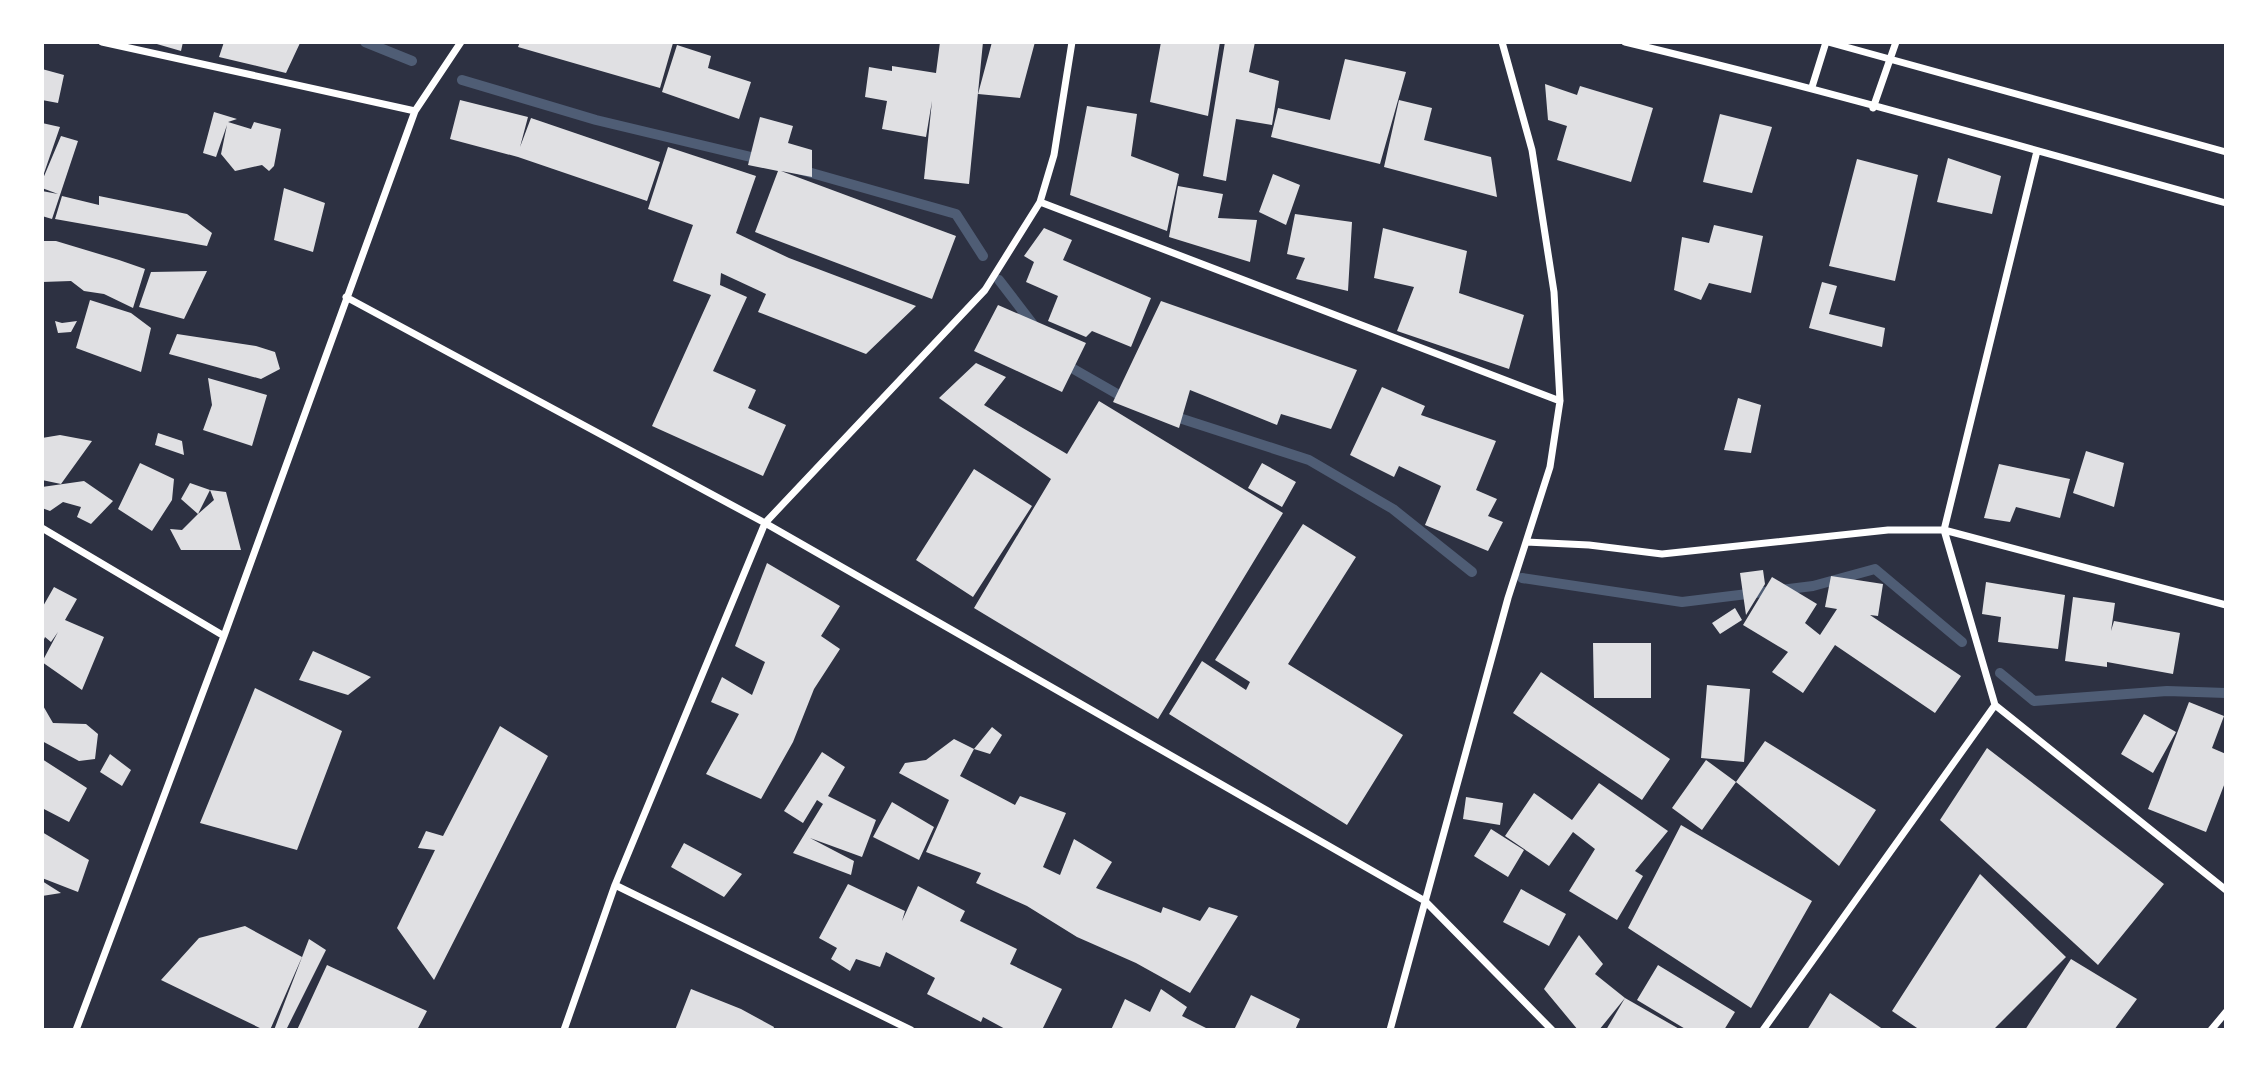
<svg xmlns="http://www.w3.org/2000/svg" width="2268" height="1072" font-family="'Alegreya Sans',sans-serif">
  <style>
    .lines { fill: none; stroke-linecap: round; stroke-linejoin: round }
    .stream { stroke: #4f5d75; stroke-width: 10 }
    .building { fill: #e0e0e3 }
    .minor { stroke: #fff; stroke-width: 7 }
  </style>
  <rect width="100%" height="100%" fill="#2d3142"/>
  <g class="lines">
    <!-- stream -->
    <path class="stream" d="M365 42 412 61
      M462 80 596 120 763 160
      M801 170 956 214 983 256
      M999 280 1035 327
      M1063 363 1126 399
      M1170 415 1309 460 1393 509 1472 572
      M1522 578 1682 602 1813 586 1875 569 1962 642
      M2000 673 2034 701 2167 691 2226 693"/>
  </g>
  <!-- building -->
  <path class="building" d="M150 42H183L181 51Z
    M224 42H295L300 43 286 73 219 57Z
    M520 42H669L673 43 660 88 518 47Z
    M940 42H983L969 184 924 179 932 101 926 137 882 129 887 101 865 97 869 67 892 71V66L936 73Z
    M992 42H1035L1020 98 978 94Z
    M1161 42H1220L1208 116 1150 102Z
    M1225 42H1255L1249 72 1279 81 1272 125 1236 119 1226 181 1203 176Z
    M677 45 711 56 708 68 751 82 739 119 662 92Z
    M1345 59 1406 72 1380 164 1271 137 1278 108 1330 120Z
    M42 69 64 75 58 103 42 100Z
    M1545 84 1577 95 1580 86 1653 108 1631 182 1557 160 1567 126 1548 120Z
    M460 100 528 117 520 147 531 118 660 162 647 201 518 157 450 139Z
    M1399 100 1432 108 1424 140 1491 157 1497 197 1384 167Z
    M1087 106 1137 114 1131 156 1179 174 1167 231 1070 195Z
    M214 112 237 119 228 122 251 129 254 122 281 129 274 166 269 171 262 165 235 171 221 154 227 125 216 157 203 153Z
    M1720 114 1772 127 1752 193 1703 182Z
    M760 117 793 126 788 143 812 150V177L781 171 956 236 932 299 755 232 778 171 748 165Z
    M42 123 60 127 42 179Z
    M61 136 78 141 52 219 42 216V191L58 194 42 188V181Z
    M668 147 756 176 736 233 789 258 916 306 866 354 758 312 766 294 721 273 720 285 747 297 713 371 756 390 748 408 786 425 763 476 652 426 711 295 673 281 693 225 648 209Z
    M1948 158 2001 176 1992 214 1937 202Z
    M1857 159 1918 175 1895 281 1829 266Z
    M1273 174 1300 185 1286 225 1259 212Z
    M1178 186 1223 194 1218 218 1257 220 1250 262 1169 237Z
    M284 188 325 203 313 252 274 240Z
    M62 196 99 205V196L187 214 212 233 207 246 55 219Z
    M1295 214 1352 222 1348 291 1296 279 1305 258 1287 254Z
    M1714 225 1763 236 1751 293 1709 283 1701 300 1674 290 1682 237 1709 243Z
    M1044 228 1072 240 1063 260 1151 298 1131 347 1092 331 1086 337 1048 321 1058 296 1026 282 1034 262 1024 256Z
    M1383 228 1467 251 1459 293 1524 315 1509 369 1397 331 1414 287 1374 278Z
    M42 241H56L119 260 145 269 133 308 104 294 119 260 104 294 84 291 71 281 42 282Z
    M207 271 184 319 139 307 151 272Z
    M1822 282 1837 286 1829 314 1885 328 1882 347 1809 328Z
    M90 300 131 313 151 328 141 372 76 348Z
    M1161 301 1357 370 1331 429 1281 414 1277 425 1190 390 1179 428 1113 402Z
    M998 305 1086 343 1062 392 974 351Z
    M55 321 62 323 77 321 71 332 58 333Z
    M177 334 256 346 275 352 280 369 261 379 169 354Z
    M976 363 1006 377 984 405 1067 454 1099 401 1283 513 1158 719 974 608 1051 479 939 398Z
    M208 378 267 395 252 446 203 430 212 405Z
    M1382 387 1425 406 1421 415 1496 441 1476 490 1497 499 1488 516 1503 522 1488 551 1425 525 1441 486 1399 466 1394 477 1350 455Z
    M1738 398 1761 405 1751 453 1724 450Z
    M158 433 182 441 184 455 155 445Z
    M60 435 92 441 61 484 42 480V438Z
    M2086 451 2124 463 2114 507 2073 493Z
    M140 463 174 479 172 500 152 531 118 509Z
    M1262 463 1296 482 1282 507 1248 488Z
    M1999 464 2070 479 2060 518 2016 507 2010 522 1984 518Z
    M974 469 1032 506 973 597 916 560Z
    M84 481 113 501 91 524 77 517 81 507 63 502 50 511 42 508V487Z
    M190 483 210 490 198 514 214 500 210 490 226 492 241 550H181L170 529 182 530 198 514 181 499Z
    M1303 524 1356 557 1288 664 1403 735 1347 825 1169 714 1202 661 1246 690 1250 682 1215 660Z
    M767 563 840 606 821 636 840 649 814 689 793 742 761 799 706 774 739 714 711 702 722 677 752 695 765 662 735 646Z
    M1763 570 1765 584 1746 615 1740 573Z
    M1831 576 1883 584 1878 616 1870 615 1961 676 1935 713 1835 645 1803 693 1772 672 1788 652 1743 625 1772 577 1817 604 1805 623 1820 635 1837 609 1825 607Z
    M1986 582 2065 595 2058 649 1998 642 2001 617 1982 614Z
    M54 587 77 599 65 620 104 637 82 690 42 662 58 632 51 642 45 637 42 644V608Z
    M2073 597 2115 603 2111 631 2114 621 2180 633 2173 674 2107 662V667L2065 661Z
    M1735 608 1742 620 1720 634 1712 623Z
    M1593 643H1651V698H1594Z
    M313 651 371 677 348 695 299 680Z
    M1541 672 1670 759 1642 800 1513 713Z
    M1707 685 1750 689 1744 762 1701 758Z
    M255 688 342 731 297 850 200 823Z
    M2189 702 2224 716 2212 748 2226 754V780L2206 832 2148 809Z
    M42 704 53 723 86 724 98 734 95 759 79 761 42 741Z
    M2144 714 2176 732 2153 773 2121 754Z
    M500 726 548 756 434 980 397 928 435 850 418 848 426 831 443 836Z
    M992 727 1002 735 990 754 974 749Z
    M954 739 974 749 960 776 1015 805 1020 796 1066 813 1043 867 1060 875 1074 839 1112 862 1096 888 1161 913 1163 907 1200 921 1209 907 1238 916 1190 993 1136 963 1077 937 1027 906 976 883 981 873 926 852 949 800 899 773 905 763 926 760Z
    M1765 741 1876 810 1839 866 1736 782Z
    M1987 748 2164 884 2098 965 1940 820Z
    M822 752 845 767 828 796 876 820 862 857 810 838 854 861 851 875 793 853 823 804 817 800 803 823 784 811Z
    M110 754 131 770 122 786 100 772Z
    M42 759 87 788 69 822 42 808Z
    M1706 760 1736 782 1702 830 1672 808Z
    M1599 783 1668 831 1635 871 1643 876 1617 920 1569 891 1595 849 1573 832 1549 866 1505 836 1534 793 1572 820Z
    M1466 797 1503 803 1500 825 1463 819Z
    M892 802 934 827 919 860 873 837Z
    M1681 825 1812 901 1751 1008 1628 928Z
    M1491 829 1524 850 1508 877 1474 856Z
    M42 832 89 860 78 892 42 878Z
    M684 843 742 874 724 897 671 867Z
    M1980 874 2066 957 1993 1030H1920L1892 1011Z
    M42 881 61 893 42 896Z
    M848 884 905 911 902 921 918 886 965 911 960 921 1017 949 1010 964 1062 989 1042 1030H1007L983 1017 981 1022 927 994 935 978 886 952 880 967 856 959 850 971 831 959 837 948 819 938Z
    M1521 889 1566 914 1549 946 1503 922Z
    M245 926 302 957 270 1030H264L161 980 199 938Z
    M1579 935 1603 964 1595 974 1625 998 1681 1030H1606L1625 998 1599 1030H1578L1544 989Z
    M309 939 326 950 286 1030H274Z
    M2071 959 2137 999 2114 1030H2025Z
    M327 965 427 1011 417 1030H297Z
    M1658 965 1735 1012 1724 1030H1687L1637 1000Z
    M691 989 741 1009 774 1027 773 1030H675Z
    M1161 989 1187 1007 1182 1016 1210 1030H1111L1125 999 1150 1012Z
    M1830 993 1884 1030H1807Z
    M1251 995 1300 1019 1295 1030H1234Z"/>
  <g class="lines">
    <!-- minor -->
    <path class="minor" d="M102 42 415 111
      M1625 42C1827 90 2026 148 2226 203
      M1828 42 2226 152
      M1812 87 1826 42
      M1873 108 1896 42
      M1040 202 1560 401
      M346 297 765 523 1425 901 1552 1030
      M42 528 224 636
      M1526 542 1589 545 1662 554 1888 530H1944L2226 605
      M1995 705 2226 890
      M615 885 911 1030
      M76 1030 224 636 415 111 461 42
      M564 1030 615 885 765 523 985 290 1040 202 1054 155 1072 42
      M1390 1030 1508 598 1550 467 1560 401 1554 292 1532 150 1502 42
      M1763 1030 1995 705 1944 530 2037 151
      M2211 1030 2226 1012"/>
  </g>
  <!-- border -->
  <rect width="2268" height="1072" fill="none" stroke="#ffffff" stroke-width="88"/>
</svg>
